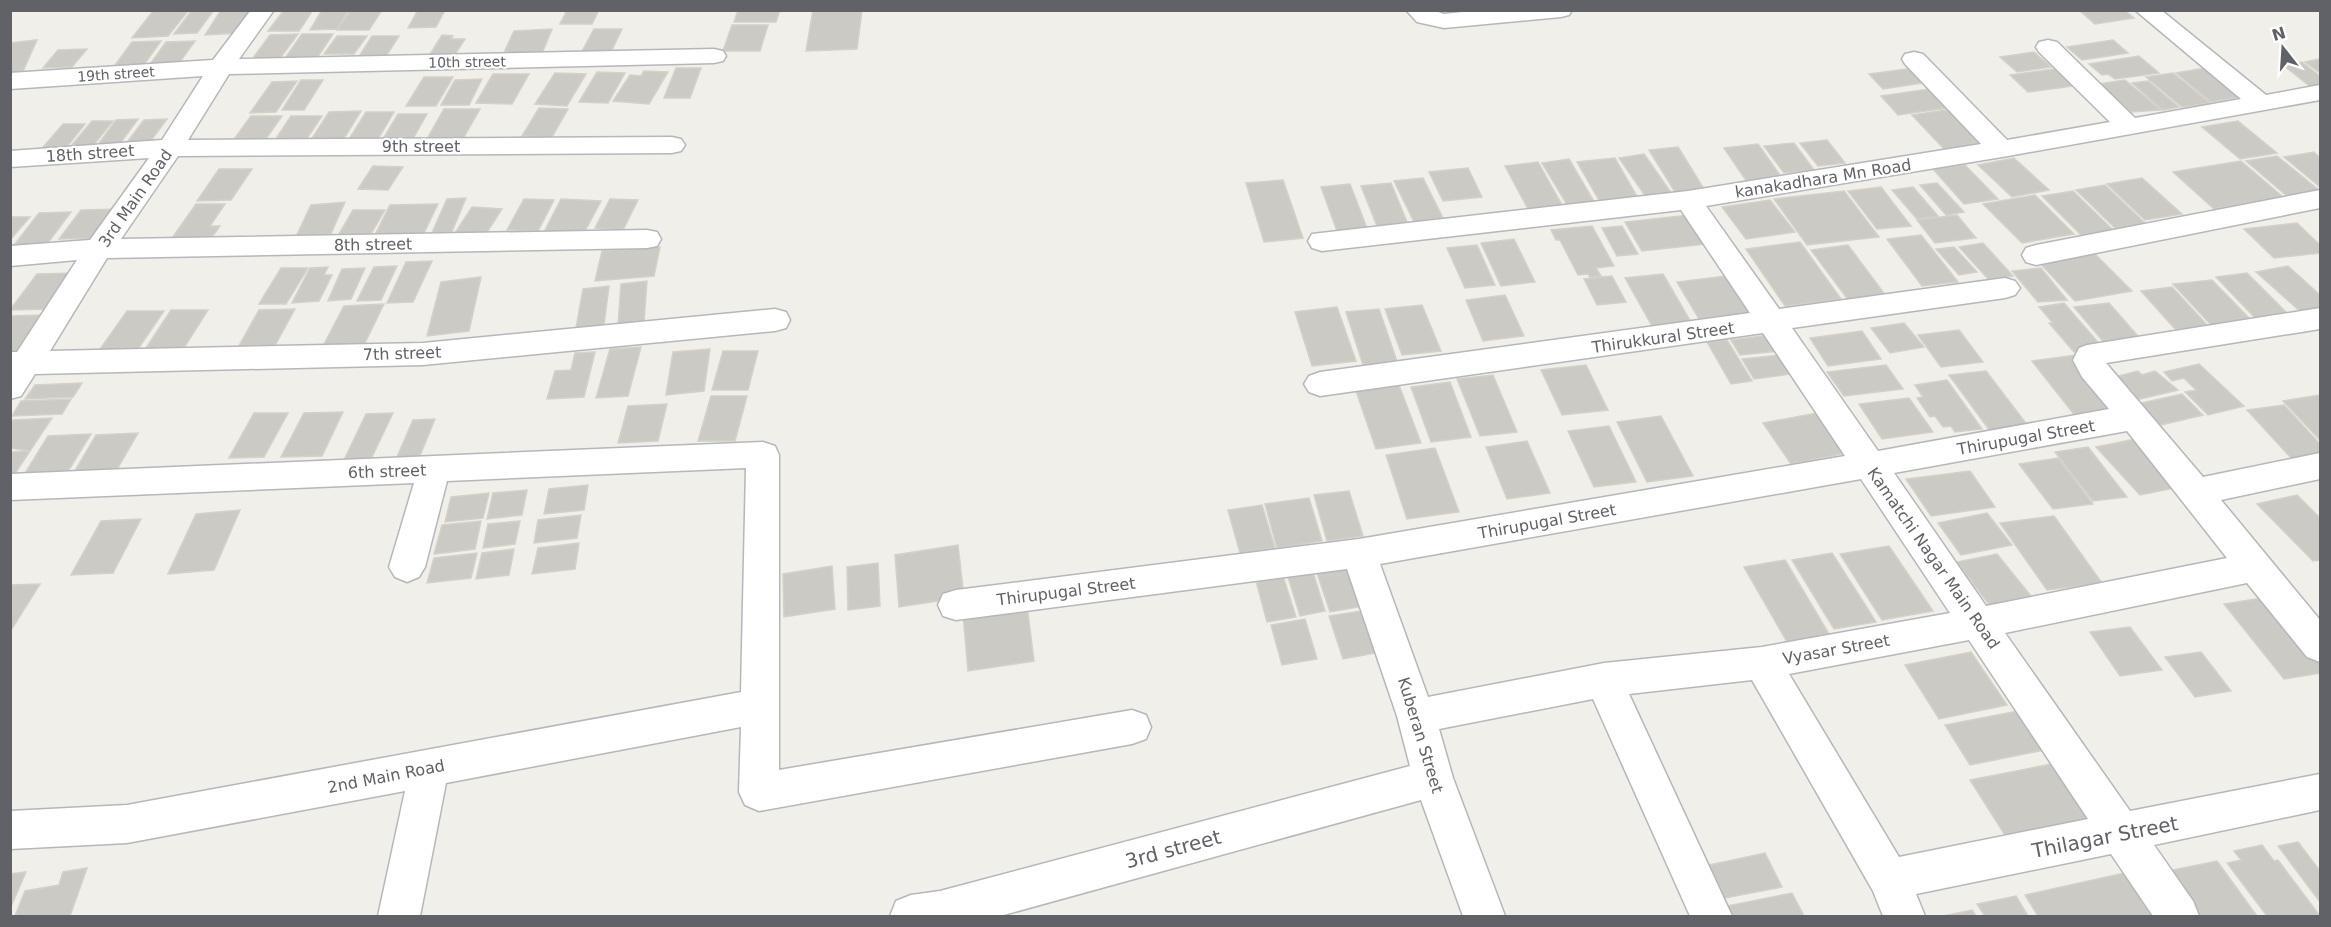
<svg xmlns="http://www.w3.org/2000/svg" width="2331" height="927" font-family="'DejaVu Sans',sans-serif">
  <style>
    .building { fill: #cccac5; stroke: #d4d1c7; stroke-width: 1.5 }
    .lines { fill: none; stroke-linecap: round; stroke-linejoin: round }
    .minor-casing { stroke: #b5b7bb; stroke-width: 3 }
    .minor { fill: #fff; fill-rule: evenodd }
    .labels { text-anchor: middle; stroke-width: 4.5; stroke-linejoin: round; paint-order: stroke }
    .far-street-label { font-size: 14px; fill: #606267; stroke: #fff }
    .street-label { font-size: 16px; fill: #606267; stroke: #fff }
    .near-street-label { font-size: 20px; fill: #606267; stroke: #fff }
  </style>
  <rect width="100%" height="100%" fill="#f0efe9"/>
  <!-- building -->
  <path class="building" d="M192 10H214L197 33 174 34Z
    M221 10H254L240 33 205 35Z
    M284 10H313L299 31H268Z
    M322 10H349L337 29 310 30Z
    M351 10H382L369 30H337Z
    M418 10H445L436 27 408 28Z
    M567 10H599L592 24H560Z
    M738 10H780L776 22H734Z
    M813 10H862L857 49 806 51Z
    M2079 10H2124L2134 18 2095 24Z
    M153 11H188L168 36 132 38Z
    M732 25H768L760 51H723Z
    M552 29 541 56 502 57 514 31Z
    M594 29H622L609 56 580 55Z
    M298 34 278 61 250 62 270 35Z
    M302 34H333L315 61H283Z
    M442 35 453 36 451 39H465L454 56H429Z
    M337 36H367L354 54H324Z
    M372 36H399L385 58H358Z
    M37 40 23 71 10 73V43Z
    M2113 40 2128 53 2082 60 2067 47Z
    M161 41 143 66 113 68 132 42Z
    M195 41 177 66 148 67 166 42Z
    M87 49 72 67 43 68 58 50Z
    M2034 52 2051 67 2017 72 2000 57Z
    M2139 56 2159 73 2115 79 2108 74 2102 75 2089 64Z
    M2320 59V73L2305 62Z
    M2302 62 2320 76V87L2312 88 2283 65Z
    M676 68H701L690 98H664Z
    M1914 68 1929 82 1883 89 1869 74Z
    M2061 68 2081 85 2028 92 2010 75Z
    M2205 68 2227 86 2245 96 2211 102 2176 73Z
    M644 71 668 72 649 104 613 101 630 75 641 76Z
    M597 72 625 73 608 103 579 102Z
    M555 73 586 74 567 106 535 104Z
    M2173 73 2210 103 2182 107 2146 77Z
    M493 74H529L512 104 476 103Z
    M424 77H453L436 106H406Z
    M482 79 469 105H441L455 80Z
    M301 80H323L304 110H282Z
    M2125 80 2161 110 2131 112 2098 84Z
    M297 81 276 112 250 113 272 82Z
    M2148 81 2179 107 2163 110 2132 83Z
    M1936 88 1954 107 1898 115 1881 96Z
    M539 108 568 109 552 137 522 136Z
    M444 109H480L460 144H424Z
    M1952 109 1985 142 1944 149 1912 115Z
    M361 111 340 145 307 146 329 112Z
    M366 112H394L378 139H349Z
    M398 114H427L410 144H380Z
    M251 116H282L261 146H229Z
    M291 116H322L302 146H271Z
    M138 119 116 149 94 150 116 120Z
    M167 119 144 150H121L144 120Z
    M92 121H113L88 152H66Z
    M2238 121 2277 153 2240 159 2202 127Z
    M63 124H85L62 153H38Z
    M1827 140 1845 163 1818 166 1800 143Z
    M1794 143 1814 170 1784 173 1764 146Z
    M1758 144 1782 178 1747 182 1724 148Z
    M1678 147 1704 189 1675 192 1649 150Z
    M2314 152 2320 158V187L2284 157Z
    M1644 154 1672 194 1646 197 1619 158Z
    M2277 156 2320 191 2288 197 2246 161Z
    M1615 158 1638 198 1600 202 1577 162Z
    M2014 158 2049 190 2012 197 1978 165Z
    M1569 159 1596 205 1569 208 1542 163Z
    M2241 161 2283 197 2214 209 2173 172Z
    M1538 162 1562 205 1528 209 1505 166Z
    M1965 165 1998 199 1964 204 1933 169Z
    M373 166 403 167 388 190 358 189Z
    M1468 168 1482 197 1443 201 1429 172Z
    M219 169H252L231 200 197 201Z
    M1423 178 1443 218 1414 222 1394 181Z
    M2142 178 2182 214 2145 220 2107 184Z
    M1283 180 1303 238 1264 242 1246 183Z
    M1391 183 1407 222 1377 226 1361 186Z
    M1937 183 1964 212 1946 215 1920 185Z
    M1350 184 1367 228 1337 231 1321 187Z
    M2105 185 2145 223 2115 228 2076 190Z
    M1881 187 1911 226 1877 229 1848 191Z
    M1913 187 1938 216 1917 219 1892 190Z
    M1844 191 1879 237 1807 245 1774 199Z
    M2073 191 2113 230 2081 235 2042 196Z
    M2035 195 2074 234 2022 243 1983 204Z
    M466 198 451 234 431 235 447 199Z
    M524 199 554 200 538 231 507 230Z
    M561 199 601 201 583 235 543 234Z
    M610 199 638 200 623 230 595 228Z
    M1770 200 1795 232 1746 239 1722 207Z
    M345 202 330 236 295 239 311 205Z
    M196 204H225L210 226H220L210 240 170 241Z
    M438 204 422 237 373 239 390 205Z
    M472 207 502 209 486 234 455 233Z
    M120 209 99 238 59 239 81 210Z
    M353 210H385L368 239H336Z
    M71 212 44 248 11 249 39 213Z
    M1689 215 1707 244 1642 251 1625 222Z
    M1957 215 1976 238 1935 243 1917 220Z
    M10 217H30L10 240Z
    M2297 223 2320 245V253L2274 258 2244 229Z
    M1592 226 1614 266 1596 268 1601 276 1590 277 1588 274 1578 275 1560 240H1556L1551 230Z
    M1622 226 1638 254 1617 256 1602 228Z
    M1921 235 1958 282 1922 286 1887 239Z
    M1514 239 1535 282 1501 286 1481 243Z
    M1800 242 1841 299 1785 306 1746 249Z
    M1983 243 2013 276 1989 280 1959 247Z
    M1477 245 1495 285 1465 288 1447 248Z
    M1848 245 1886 296 1849 301 1811 250Z
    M660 247 654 276 595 281 602 251Z
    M1954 247 1977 272 1959 275 1936 249Z
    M2094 253 2132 291 2075 301 2039 262Z
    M432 261 413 302 387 303 406 262Z
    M397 266 381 300 357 301 374 267Z
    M2288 266 2320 295V310L2302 313 2256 272Z
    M328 267 324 275H332L319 301 292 303 310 268Z
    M281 268H308L286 304H259Z
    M365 268 351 299 328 301 342 269Z
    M2041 268 2067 300 2038 302 2012 271Z
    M75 273 49 309 10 310 37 274Z
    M2247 273 2288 314 2256 319 2216 277Z
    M1663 274 1691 322 1652 326 1625 278Z
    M1734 275 1757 312 1699 319 1677 282Z
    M1612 276 1626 302 1597 305 1584 279Z
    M481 277 469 331 427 336 441 282Z
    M2212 280 2252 321 2212 326 2173 284Z
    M647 281 644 322 618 326 621 284Z
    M609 286 604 325 576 328 583 289Z
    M2172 287 2208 326 2176 330 2141 291Z
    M1505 295 1524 336 1483 341 1466 300Z
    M2064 303 2103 348 2074 352 2049 323H2053L2039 307Z
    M2109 303 2143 342 2107 346 2074 307Z
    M384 304 362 349 321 350 344 306Z
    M1422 305 1441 351 1402 355 1385 309Z
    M1337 307 1356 361 1312 366 1295 312Z
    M295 309 272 351H236L259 310Z
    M1379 309 1397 361 1363 365 1346 312Z
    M171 310H208L182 351H144Z
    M127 311H164L136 352H98Z
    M41 315 14 356H10V316Z
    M1904 323 1924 347 1890 353 1871 328Z
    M1959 330 1983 362 1941 367 1918 335Z
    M1862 331 1881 359 1828 366 1810 338Z
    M1769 335 1779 351 1740 355 1731 340Z
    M1727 340 1752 381 1731 384 1707 342Z
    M641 347 628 396 596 398 610 349Z
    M710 349 704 391 666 395 673 352Z
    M723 351H758L748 390H712Z
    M595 352 584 397 547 399 555 371 571 370 575 353Z
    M1780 355 1792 374 1754 379 1742 359Z
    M2076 355 2122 410 2076 417 2032 361Z
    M2199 364 2244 406 2208 415 2185 392 2196 390 2184 378 2172 381 2164 372Z
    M1586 365 1608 410 1562 415 1541 370Z
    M1886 365 1903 389 1844 396 1827 372Z
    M1986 371 2028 426 1990 431 1949 375Z
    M2138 371 2142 375 2155 371 2178 390 2132 401 2115 377Z
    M1493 375 1517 432 1480 436 1457 379Z
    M1947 380 1982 429 1955 432 1951 426 1943 427 1935 416 1930 417 1917 398 1923 397 1915 385Z
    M1450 382 1471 437 1431 442 1411 387Z
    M82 383 73 397 25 399 35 385Z
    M1399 385 1421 443 1376 449 1356 391Z
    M2182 394 2203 415 2157 426 2137 404Z
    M2320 395V440L2283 401Z
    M711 396H747L735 441H698Z
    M1909 398 1933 432 1882 439 1859 404Z
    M71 399 62 414 12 416 21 401Z
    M667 404 658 441 618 443 628 406Z
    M2284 405 2320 444V457L2293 460 2247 410Z
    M343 412 322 456 281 457 304 413Z
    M254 413H288L264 457 229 458Z
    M393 413 371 459 344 460 366 414Z
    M1817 413 1846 453 1791 464 1763 423Z
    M1661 416 1693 476 1647 482 1617 422Z
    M52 418 30 451 10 448V425L13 420Z
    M435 419 417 463 394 464 413 420Z
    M1609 426 1636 482 1594 487 1568 431Z
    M138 433 112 478 69 481 96 435Z
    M91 434 62 481 19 483 48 436Z
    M2140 438 2184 486 2140 495 2096 447Z
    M1527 441 1550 493 1507 499 1486 447Z
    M2088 447 2127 497 2093 501 2055 452Z
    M1435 448 1459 512 1407 519 1386 455Z
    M30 451 12 478H10V452Z
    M2058 458 2093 504 2053 509 2019 464Z
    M1970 471 1995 507 1931 516 1906 479Z
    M588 485 584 510 544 514 549 489Z
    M527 490 522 515 487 519 493 493Z
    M1349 491 1363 536 1327 541 1314 495Z
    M489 493 483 518 445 522 451 497Z
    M2297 495 2320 518V560L2313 561 2257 504Z
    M1309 498 1322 541 1277 548 1265 504Z
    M1262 505 1275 548 1240 553 1228 510Z
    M240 510 214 570 168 574 196 514Z
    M1987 513 2012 545 1961 555 1938 523Z
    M581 515 577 538 534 543 538 520Z
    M2054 516 2102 583 2047 590 2000 523Z
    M141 519 113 573 71 575 101 521Z
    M481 521 475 549 434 554 442 525Z
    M520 521 515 544 483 548 488 524Z
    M579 543 575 569 532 574 538 548Z
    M958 545 964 597 899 607 895 555Z
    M1889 546 1933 611 1882 620 1840 554Z
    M514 549 509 575 476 579 482 553Z
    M477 553 471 578 427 583 434 558Z
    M1832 553 1876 622 1834 629 1792 560Z
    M1997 554 2031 596 1990 606 1957 562Z
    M1785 560 1829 634 1787 642 1744 567Z
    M878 563 880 606 848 610 847 567Z
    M1349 565 1364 606 1330 612 1316 570Z
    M832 566 835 609 784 617 783 574Z
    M1313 572 1325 611 1300 616 1288 577Z
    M1283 576 1296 617 1267 622 1256 581Z
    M40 584 10 632V585Z
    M2268 597 2320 662V673L2284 679 2224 604Z
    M1027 605 1034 661 968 671 963 614Z
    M1367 610 1381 652 1343 659 1329 616Z
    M1305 619 1317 659 1282 665 1271 625Z
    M2130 627 2162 670 2120 676 2090 632Z
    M1971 652 2007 705 1939 719 1905 665Z
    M2201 652 2231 691 2195 697 2165 657Z
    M2023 710 2049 749 1970 765 1945 725Z
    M2062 762 2104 823 2010 843 1970 780Z
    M2298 842 2320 871V902L2278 846Z
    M2262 845 2274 861 2278 860 2320 916H2267L2227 863 2241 860 2234 851Z
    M1765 853 1782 887 1725 898 1709 865Z
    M2217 861 2257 916H2199L2168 871Z
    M87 868 70 916H15L25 891 59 885 63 872Z
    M26 872 10 909V874Z
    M2124 873 2153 916H2038L2025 895Z
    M1792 893 1804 916H1732L1727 906Z
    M2016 896 2028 916H1985L1977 904Z
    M1972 910 1976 916H1943Z"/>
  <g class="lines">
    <defs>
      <path id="minor" d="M251 10H274L239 59 714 49 723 51 726 56 723 61 714 63 229 74 188 140 672 137 681 139 685 145 681 151 672 153 178 156 121 239 647 230 657 232 661 239 657 246 647 248 107 258 50 351 423 343 775 309 786 312 790 320 786 328 775 331 423 365 35 374 21 396 10 399V352H17L77 260 10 266V246L90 240 149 158 10 167V151L162 140 203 76 10 89V73L213 60Z
        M1406 10H1432L1444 14 1480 10H1572L1569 15 1561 17 1444 28 1417 22Z
        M2135 10H2161L2266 95 2320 85V100L2008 156 1706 206 1779 309 2005 278 2015 281 2020 288 2015 295 2005 298 1792 328 1878 451 2109 409 2082 377 2073 360 2079 348 2087 345 2320 308V329L2106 363 2203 477 2320 453V479L2221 500 2320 620V662L2307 657 2247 583 2005 633 2130 811 2320 774V810L2154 845 2193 901 2199 916H2153L2111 854 1916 894 1925 916H1883L1873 891 1752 680 1629 694 1732 916H1690L1593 699 1439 729 1453 778 1505 916H1463L1421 800 1000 916H890L896 901 911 895 940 891 1410 766 1397 716 1347 569 956 620 943 616 938 605 943 594 956 590 1359 539 1845 456 1763 333 1320 396 1309 392 1304 384 1309 376 1320 372 1750 313 1681 210 1322 251 1312 248 1308 241 1312 234 1688 191 1981 144 1905 64 1902 59 1905 54 1914 52 1923 54 2007 140 2110 122 2039 52 2036 47 2039 42 2048 40 2057 42 2135 118 2241 99ZM2127 431 2227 558 1986 606 1894 473ZM1861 479 1950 613 1762 647 1604 663 1428 697 1380 564ZM1969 640 2088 819 1899 857 1789 674Z
        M2320 190V208L2036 265 2026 262 2022 255 2026 248 2036 245Z
        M763 442 775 446 779 455V770L1132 710 1146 715 1151 727 1146 739 1132 744 759 811 745 805 739 792 741 727 446 783 420 916H378L405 791 127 843 10 849V811L127 805 741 692 746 468 447 481 425 567 419 577 407 582 395 577 389 567 414 483 10 500V474Z"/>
    </defs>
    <!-- minor casing -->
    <use href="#minor" class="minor-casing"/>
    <!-- minor -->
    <use href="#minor" class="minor"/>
  </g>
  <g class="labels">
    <!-- far-street labels -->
    <g class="far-street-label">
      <text transform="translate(467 62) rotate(-1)" y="5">10th street</text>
      <text transform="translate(116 74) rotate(-4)" y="5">19th street</text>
    </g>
    <!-- street labels -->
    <g class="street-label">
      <text x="421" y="152">9th street</text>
      <text transform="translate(90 153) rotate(-4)" y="6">18th street</text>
      <text transform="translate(1823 178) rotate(-9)" y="6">kanakadhara Mn Road</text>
      <text transform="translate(135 198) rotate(-55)" y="6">3rd Main Road</text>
      <text transform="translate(373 244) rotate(-1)" y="6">8th street</text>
      <text transform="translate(1663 337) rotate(-8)" y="6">Thirukkural Street</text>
      <text transform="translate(402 353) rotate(-2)" y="6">7th street</text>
      <text transform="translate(2026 437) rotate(-10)" y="6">Thirupugal Street</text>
      <text transform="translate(387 471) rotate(-2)" y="6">6th street</text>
      <text transform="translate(1547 521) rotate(-10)" y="6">Thirupugal Street</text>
      <text transform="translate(1934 558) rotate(55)" y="6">Kamatchi Nagar Main Road</text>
      <text transform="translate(1066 591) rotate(-7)" y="6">Thirupugal Street</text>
      <text transform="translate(1836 649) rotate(-10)" y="6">Vyasar Street</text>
      <text transform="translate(1421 735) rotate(73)" y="6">Kuberan Street</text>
      <text transform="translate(386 776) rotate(-11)" y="6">2nd Main Road</text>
    </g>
    <!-- near-street labels -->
    <g class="near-street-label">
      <text transform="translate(2105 837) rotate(-11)" y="7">Thilagar Street</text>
      <text transform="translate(1173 849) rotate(-15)" y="7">3rd street</text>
    </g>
  </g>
  <!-- border -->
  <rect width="2331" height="927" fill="none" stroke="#606267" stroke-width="24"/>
  <!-- north arrow -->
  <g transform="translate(2283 48) rotate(343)" stroke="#ffffff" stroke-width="4.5" paint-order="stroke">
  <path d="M0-4.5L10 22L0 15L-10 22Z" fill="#606267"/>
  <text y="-9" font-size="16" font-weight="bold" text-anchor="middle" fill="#606267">N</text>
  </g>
</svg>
